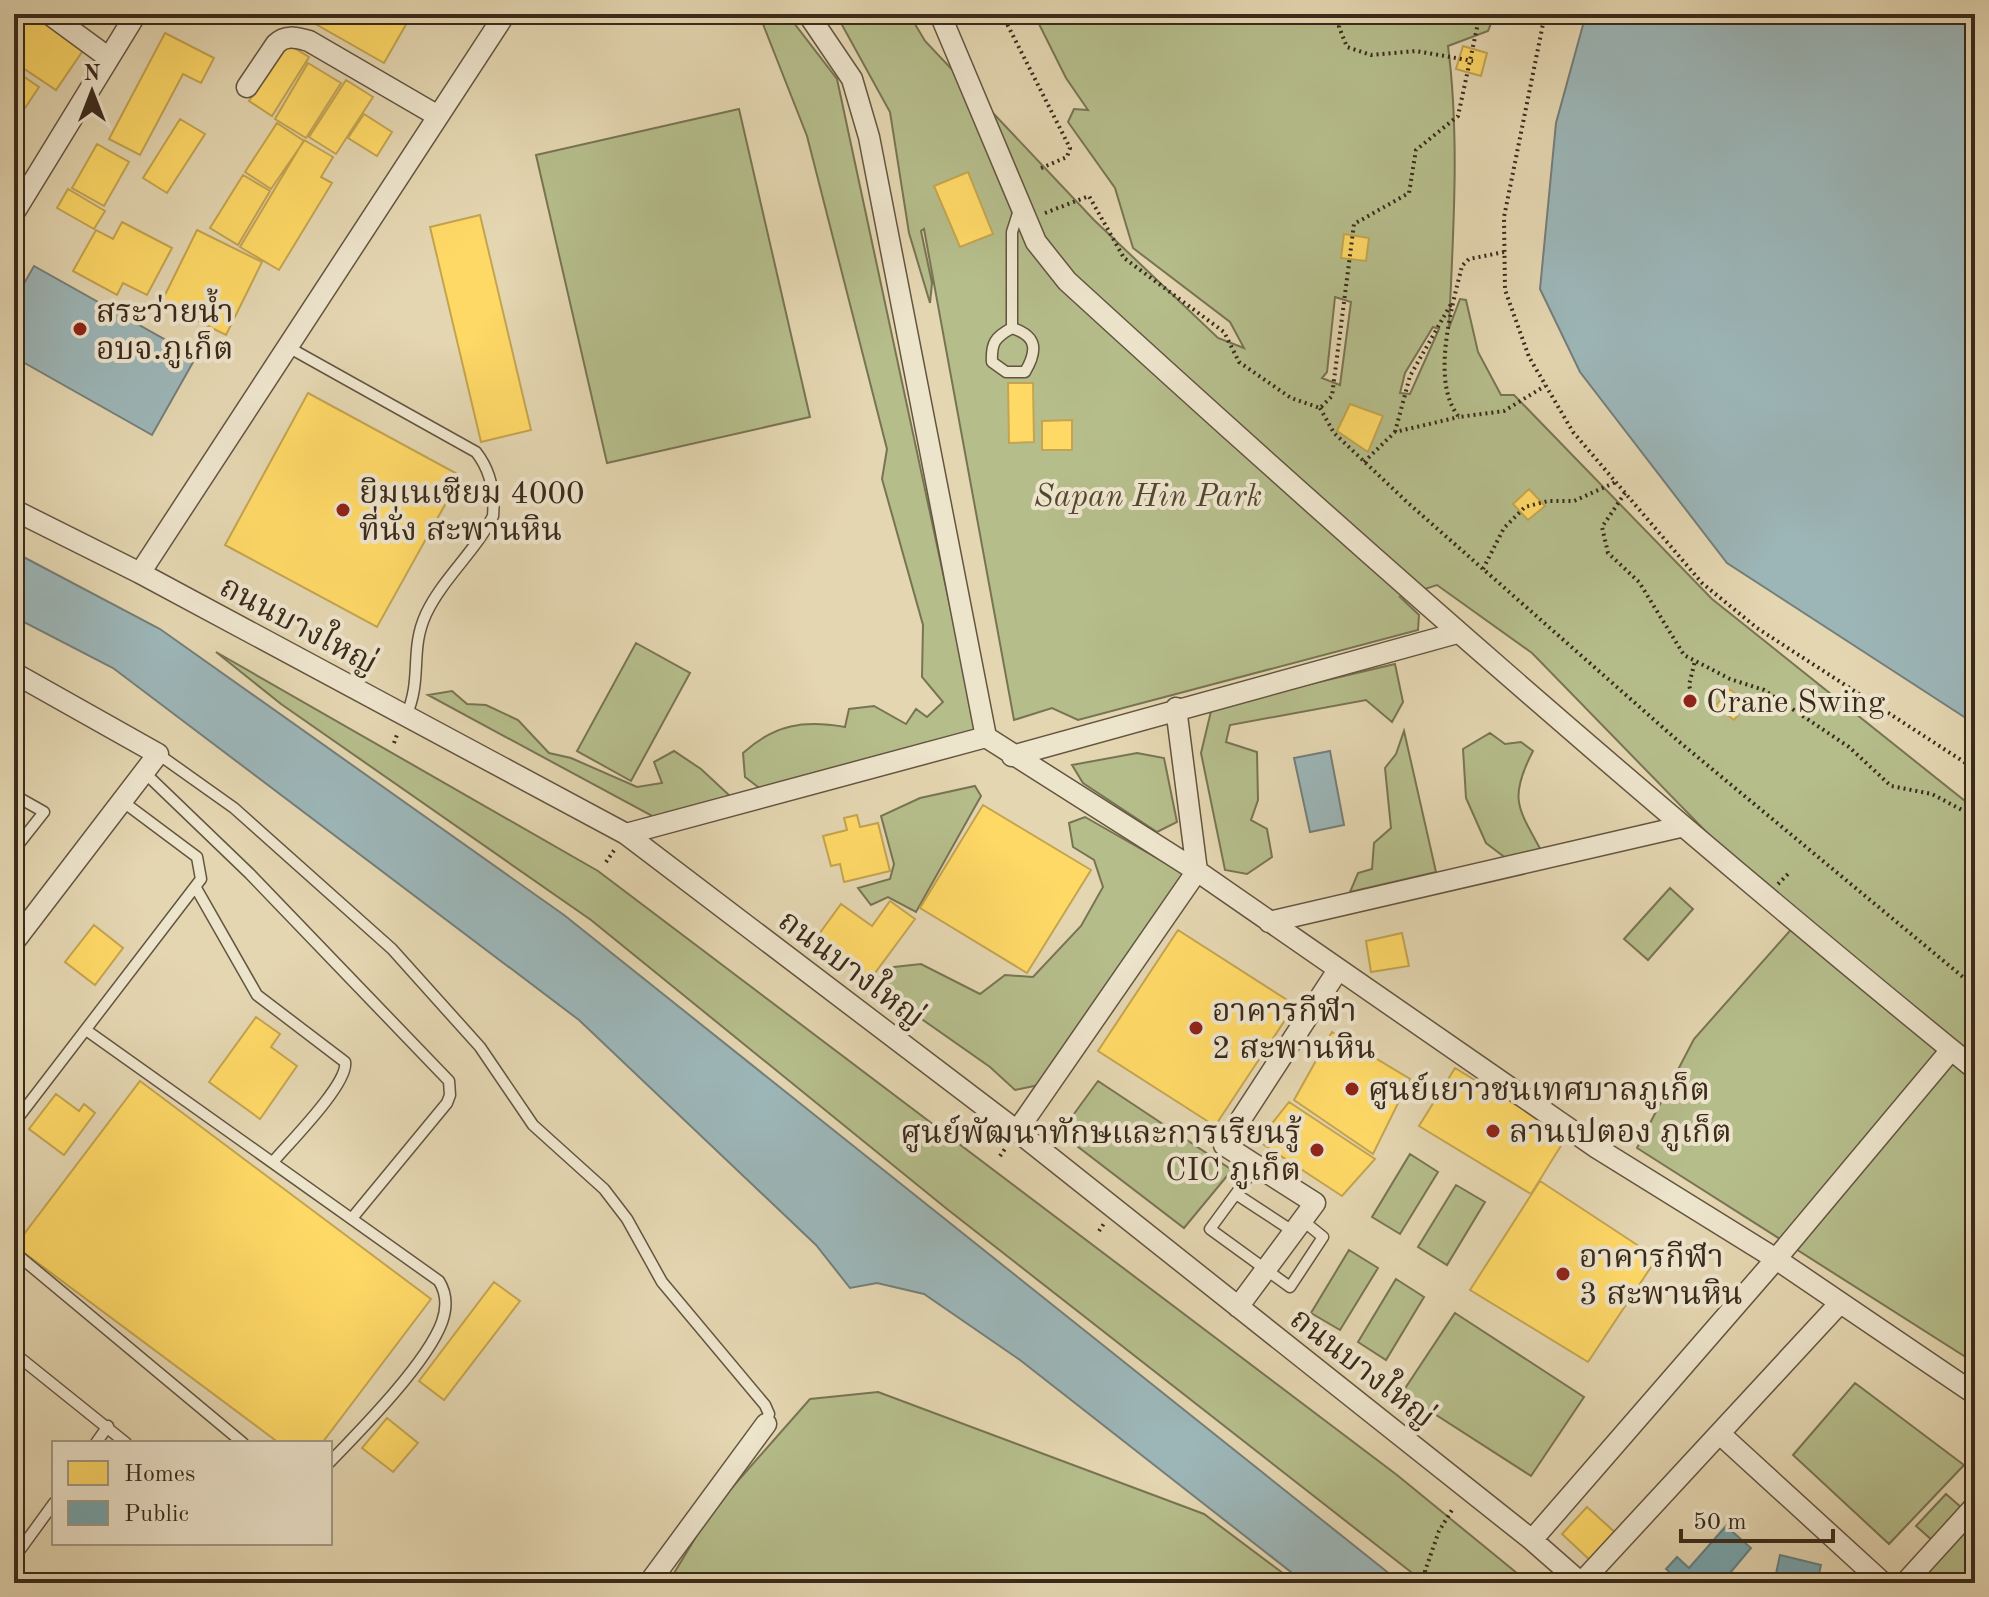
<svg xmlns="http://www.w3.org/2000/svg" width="1989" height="1597" font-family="'Old Standard TT','Noto Serif Thai',serif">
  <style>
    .green { fill: #b5bd8b; stroke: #787453; stroke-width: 2; fill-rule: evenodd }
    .water { fill: #9cb6b8; stroke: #757e79; stroke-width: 2 }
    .homes { fill: #ffd966; stroke: #c4a450; stroke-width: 2 }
    .public { fill: #76a5af; stroke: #648083; stroke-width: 2 }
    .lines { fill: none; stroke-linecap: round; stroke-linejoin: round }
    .lane-casing { stroke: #645540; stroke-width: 13 }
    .street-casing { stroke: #645540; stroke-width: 23 }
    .path { stroke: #3a2a1b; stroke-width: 4; stroke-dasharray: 2 4; stroke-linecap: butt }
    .lane { stroke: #ede4cc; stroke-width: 10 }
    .street { stroke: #ede4cc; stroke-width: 20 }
    .poi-dot { fill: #8f2418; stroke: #ede4cc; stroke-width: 3 }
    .labels { text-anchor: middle; stroke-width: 8; stroke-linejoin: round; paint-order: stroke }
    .poi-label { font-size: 32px; fill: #3a2a1b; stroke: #ede4cc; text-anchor: start }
    .park-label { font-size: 32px; font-style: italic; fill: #534731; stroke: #ede4cc }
    .street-label { font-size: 32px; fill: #3a2a1b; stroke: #ede4cc }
  </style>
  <rect width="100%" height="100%" fill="#e4d6b1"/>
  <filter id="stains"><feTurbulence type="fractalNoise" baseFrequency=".0025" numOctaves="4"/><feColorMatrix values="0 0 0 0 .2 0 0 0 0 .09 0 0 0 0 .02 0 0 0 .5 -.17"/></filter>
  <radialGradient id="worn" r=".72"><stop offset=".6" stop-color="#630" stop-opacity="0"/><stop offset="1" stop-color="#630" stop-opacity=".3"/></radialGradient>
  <!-- green -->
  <path class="green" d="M759 14H787L837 79 977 732 762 790 745 777 743 753C775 724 804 720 845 727L849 709 874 706 906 724 916 709 927 717 943 702 922 677 923 625 882 479 887 449 807 136Z
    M836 14H909L925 41 1094 220 1218 338 1244 348 1230 322 1133 248 1115 188 1068 122 1074 109 1088 110 1066 78 1034 14H1495L1488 31 1448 46C1460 139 1453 234 1449 328L1460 299 1466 300 1478 352 1501 395H1514L1712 599 1975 809V1363L1637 1148 1694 1039 1796 924 1532 653 1437 585 1400 597 1419 615 1418 630 1078 720 1052 708 1014 720 924 229 921 231 932 283 930 303 909 233 890 112ZM1335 297 1351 302 1340 385 1322 378 1327 372ZM1433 327 1439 329 1410 394 1400 393 1405 373Z
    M739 109 810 417 607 463 536 155Z
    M636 643 690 673 631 781 577 751Z
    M216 652 598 871 1397 1475 1529 1583H1425L947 1209 591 920 281 704Z
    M1395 664 1403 702 1392 722 1366 700 1230 725 1226 742 1257 752 1258 800 1251 820 1267 829 1272 857 1247 874 1225 870 1201 753 1212 707Z
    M452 691 467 704 486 705 518 720 549 753 571 758 637 787 662 783 654 762 674 751 701 769 730 796 654 817 428 695Z
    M1404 731 1436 872 1350 892 1358 873 1372 869 1374 843 1391 828 1385 768 1396 754Z
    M1490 733 1505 744 1521 742 1533 751C1508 799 1518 808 1542 852L1511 862 1486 843 1466 798 1463 749Z
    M1137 753 1164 758 1177 822 1157 832 1083 783 1072 765Z
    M975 786 981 796 916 912 888 897 871 905 858 888 890 879 894 864 881 816 920 798Z
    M1085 817 1183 873 1164 909 1039 1085 1015 1090 990 1067 876 987 885 968 921 964 980 994 1005 975 1033 977 1081 926 1103 887 1094 860 1073 847 1069 823Z
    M1670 888 1693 909 1648 960 1624 939Z
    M1098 1081 1232 1170 1184 1228 1060 1133Z
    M1410 1154 1438 1172 1400 1234 1372 1217Z
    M1456 1185 1485 1202 1447 1265 1418 1247Z
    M1349 1250 1378 1268 1340 1330 1311 1313Z
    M1396 1279 1424 1297 1386 1360 1358 1342Z
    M1455 1313 1584 1397 1531 1476 1402 1393Z
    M1855 1383 1964 1465 1889 1544 1793 1455Z
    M878 1392 1204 1514 1296 1583H668L713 1509 810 1399Z
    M1946 1494 1962 1508 1933 1541 1916 1526Z
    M1960 1533 1975 1534V1583H1932L1923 1570Z"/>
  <!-- water -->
  <path class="water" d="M1586 14H1975V724L1727 563 1580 372 1540 289 1556 123Z
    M34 266 196 357 152 435 14 357V301Z
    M14 552 160 629 564 915 1401 1583H1305L1020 1360 924 1294 877 1283 850 1288 816 1245 579 1020 113 668 14 617Z
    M1330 751 1344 825 1310 832 1294 758Z"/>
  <!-- homes -->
  <path class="homes" d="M14 14H37L86 46 56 90 14 62Z
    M298 14H412L384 63Z
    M165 33 214 58 201 83 183 74 140 155 109 139Z
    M286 43 309 57 272 116 249 101Z
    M1463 46 1487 53 1481 76 1456 69Z
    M308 63 341 83 306 138 275 119Z
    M14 70 39 87 21 114 14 110Z
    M346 80 373 97 336 154 309 137Z
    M364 114 392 132 377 156 348 138Z
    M180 119 205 134 167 193 143 178Z
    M277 123 304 141 271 189 245 172Z
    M304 140 333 157 321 177 332 183 279 270 240 247Z
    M97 144 129 162 104 206 72 188Z
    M968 172 993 234 960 247 934 186Z
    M243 175 270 191 238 245 210 228Z
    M68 189 105 211 94 229 57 208Z
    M480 215 531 430 481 442 430 227Z
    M122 222 172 248 147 295 123 283 117 295 73 271 96 230 113 239Z
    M197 230 262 262 226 335 161 303Z
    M1344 234 1369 238 1366 261 1341 258Z
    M1008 383H1033L1034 442 1009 443Z
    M308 393 461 476 377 627 225 545Z
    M1350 404 1383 416 1368 452 1337 431Z
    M1072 420V450H1042V421Z
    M1529 489 1545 506 1528 520 1513 504Z
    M1729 689 1748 703 1734 720 1716 706Z
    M983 805 1091 870 1027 973 920 908Z
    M857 815 860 827 878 823 890 871 844 882 840 864 831 866 823 836 847 830 844 818Z
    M890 901 915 919 869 981 814 941 841 904 872 926Z
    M94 925 123 948 95 985 65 962Z
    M1178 930 1295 1005 1215 1126 1098 1051Z
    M1402 933 1409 966 1371 972 1366 941Z
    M256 1017 280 1034 271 1047 297 1066 260 1119 209 1082Z
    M1332 1032 1410 1079 1373 1154 1294 1100Z
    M14 1035 24 1042 14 1055Z
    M1455 1068 1567 1136 1531 1194 1419 1126Z
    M140 1081 431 1299 322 1443H279L15 1246Z
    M56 1094 79 1111 84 1104 95 1113 64 1155 29 1129Z
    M1289 1102 1375 1159 1342 1196 1258 1141Z
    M1540 1181 1657 1258 1588 1362 1470 1290Z
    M494 1282 520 1301 444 1400 419 1381Z
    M387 1418 418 1443 393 1472 362 1448Z
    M1587 1507 1618 1535 1592 1562 1562 1534Z"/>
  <!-- public -->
  <path class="public" d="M1726 1526 1751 1548 1730 1573 1741 1583H1682L1666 1569 1677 1557 1689 1568Z
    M1780 1555 1821 1565 1818 1578 1839 1583H1774Z"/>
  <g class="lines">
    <defs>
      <path id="lane" d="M1012 328C1037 336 1038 350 1025 372H1006L992 362C991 343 995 337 1012 328V232L1020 207
        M288 347 476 452C491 471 495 492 493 516 476 551 443 578 426 614 409 651 423 678 406 716
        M158 754 234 808 392 949 480 1047 533 1125 604 1189 627 1219 662 1282 765 1405 769 1414 766 1424
        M145 773 250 874 449 1081 450 1095 447 1103 353 1217
        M14 795 44 812 14 850
        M196 888 257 995 345 1062C349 1083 289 1143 273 1162
        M86 1030 439 1281C447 1294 447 1308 442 1322 427 1363 361 1430 330 1462
        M14 1123 201 879 197 857 122 801
        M1257 1165 1210 1229 1290 1287 1323 1237 1302 1220
        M1236 1194 1294 1232
        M14 1252 243 1443
        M14 1353 126 1443
        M96 1443 108 1426
        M14 1558 54 1503"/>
      <path id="street" d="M49 14 109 58
        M808 14 852 79 869 137 986 737 1197 871 1597 1148 1776 1259 1975 1394
        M940 14 1036 242 1067 281C1363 552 1664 816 1975 1069
        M247 87 276 44C286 34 297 38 309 41L438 116
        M14 213 136 14
        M14 510 140 573 626 834 1017 1131 1532 1540 1581 1583 1840 1303
        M140 573 505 14
        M14 673 158 754 14 942
        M1012 756 1457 633
        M626 834 986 737
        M1269 922 1680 827
        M1017 1131 1197 871 1176 708
        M1238 1307 1315 1203 1224 1145 1338 970
        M1720 1434 1883 1583
        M1532 1540 1776 1259 1951 1050
        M649 1583 766 1424
        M1905 1583 1975 1506"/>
    </defs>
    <!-- lane casing -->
    <use href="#lane" class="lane-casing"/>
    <!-- street casing -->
    <use href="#street" class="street-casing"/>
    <!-- path -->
    <path class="path" d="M1002 14 1070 148 1067 157 1039 169
      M1343 14 1339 27 1347 47 1371 55 1416 51 1473 61
      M1545 14 1504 217 1505 290 1529 357 1573 432 1702 583 1757 628 1975 769
      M1045 213 1089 196 1124 258 1224 332 1239 362 1291 398 1320 408 1332 396 1354 224 1409 193 1416 150 1458 116 1480 14
      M1504 252 1469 259 1462 266C1452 307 1430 382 1459 417L1504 411 1545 386
      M1320 408 1334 433 1407 502 1677 740 1975 987
      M1395 432 1410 376 1451 304
      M1364 462 1395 432 1459 417
      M1625 493 1602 527 1608 553 1639 582 1684 655 1730 679 1764 690 1849 747 1891 786 1932 794 1975 817
      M1483 569 1504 528 1525 507 1548 501H1574L1616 482
      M1693 700 1689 685 1695 661
      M394 743 398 732
      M606 862 615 849
      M1778 884 1788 874
      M1000 1156 1007 1146
      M1099 1231 1105 1222
      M1431 1583 1425 1571 1439 1531 1452 1510"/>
    <!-- lane -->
    <use href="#lane" class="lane"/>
    <!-- street -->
    <use href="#street" class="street"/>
  </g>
  <!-- markers -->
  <g class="poi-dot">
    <circle cx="80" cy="329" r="8"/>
    <circle cx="343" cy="510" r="8"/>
    <circle cx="1690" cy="701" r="8"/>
    <circle cx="1196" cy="1028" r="8"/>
    <circle cx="1352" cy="1089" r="8"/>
    <circle cx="1493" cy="1131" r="8"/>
    <circle cx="1317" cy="1150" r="8"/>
    <circle cx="1563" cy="1274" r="8"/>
  </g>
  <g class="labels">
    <!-- poi labels -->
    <g class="poi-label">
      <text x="96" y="322">สระว่ายน้ำ<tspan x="96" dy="37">อบจ.ภูเก็ต</tspan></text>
      <text x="359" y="503">ยิมเนเซียม 4000<tspan x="359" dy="37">ที่นั่ง สะพานหิน</tspan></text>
      <text x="1706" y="712">Crane Swing</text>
      <text x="1212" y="1021">อาคารกีฬา<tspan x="1212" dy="37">2 สะพานหิน</tspan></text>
      <text x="1368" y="1100">ศูนย์เยาวชนเทศบาลภูเก็ต</text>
      <text x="1509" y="1142">ลานเปตอง ภูเก็ต</text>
      <text x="1301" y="1143" text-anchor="end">ศูนย์พัฒนาทักษและการเรียนรู้<tspan x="1301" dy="37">CIC ภูเก็ต</tspan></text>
      <text x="1579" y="1267">อาคารกีฬา<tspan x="1579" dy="37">3 สะพานหิน</tspan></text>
    </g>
    <!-- park labels -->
    <g class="park-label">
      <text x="1148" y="506">Sapan Hin Park</text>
    </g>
    <!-- street labels -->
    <g class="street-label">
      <text transform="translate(299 624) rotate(28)" y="11">ถนนบางใหญ่</text>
      <text transform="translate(852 968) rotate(37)" y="11">ถนนบางใหญ่</text>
      <text transform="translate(1363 1367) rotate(38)" y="11">ถนนบางใหญ่</text>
    </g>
  </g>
  <!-- margin -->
  <rect width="1989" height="1597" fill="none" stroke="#e4d6b1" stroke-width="48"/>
  <rect x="16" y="16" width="1957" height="1565" fill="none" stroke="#3a2a1b" stroke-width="4"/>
  <rect x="24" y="24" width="1941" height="1549" fill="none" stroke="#3a2a1b" stroke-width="2"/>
  <!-- legend -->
  <rect x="52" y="1441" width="280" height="104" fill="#ede4cc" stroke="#a59a85" stroke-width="2"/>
  <rect x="68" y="1461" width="40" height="24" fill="#ffd966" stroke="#a59a85" stroke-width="2"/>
  <text x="124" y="1481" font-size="24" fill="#3a2a1b">Homes</text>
  <rect x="68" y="1501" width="40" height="24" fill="#76a5af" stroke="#a59a85" stroke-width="2"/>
  <text x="124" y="1521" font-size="24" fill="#3a2a1b">Public</text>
  <!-- north arrow -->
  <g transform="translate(92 92)" stroke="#ede4cc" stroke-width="6" paint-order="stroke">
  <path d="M0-6L14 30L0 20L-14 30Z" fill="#3a2a1b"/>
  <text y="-12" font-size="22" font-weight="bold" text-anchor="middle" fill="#3a2a1b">N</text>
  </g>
  <!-- scale -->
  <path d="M1681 1529v12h152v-12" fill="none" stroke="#3a2a1b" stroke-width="4"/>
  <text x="1693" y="1529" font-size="24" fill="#3a2a1b" stroke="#ede4cc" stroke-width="6" paint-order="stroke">50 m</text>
  <rect width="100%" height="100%" filter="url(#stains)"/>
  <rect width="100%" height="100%" fill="url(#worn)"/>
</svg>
